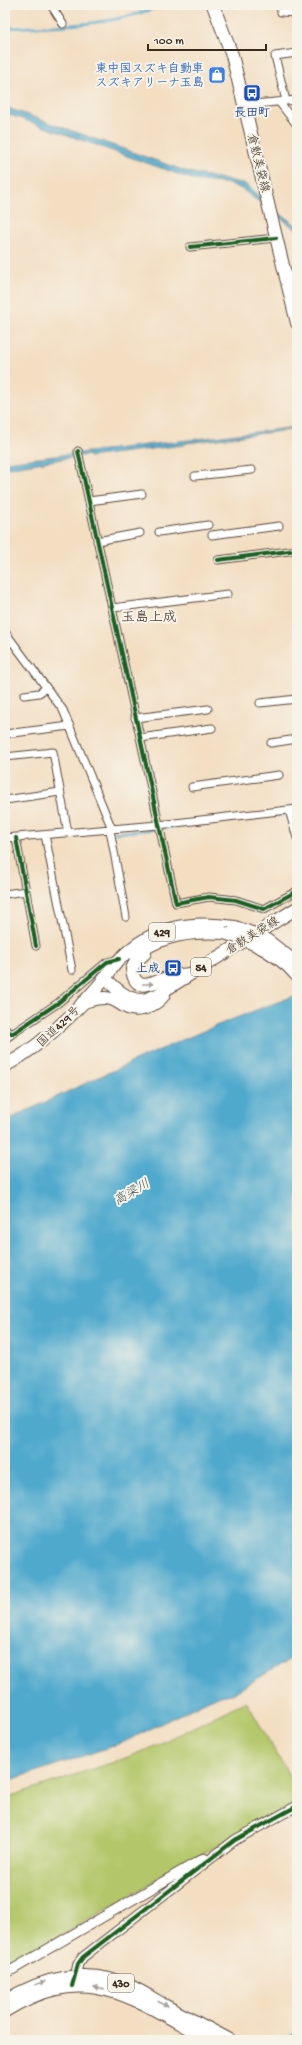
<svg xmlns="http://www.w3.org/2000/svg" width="302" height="2045" font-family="'Gochi Hand','Klee One',sans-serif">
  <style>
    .green { fill: #b3c76b; stroke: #777844 }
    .water { fill: #50a9cd; stroke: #466a76 }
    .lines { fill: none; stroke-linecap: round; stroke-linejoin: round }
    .stream { stroke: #50a9cd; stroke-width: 2.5 }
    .minor-casing { stroke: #574537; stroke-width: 9 }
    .tertiary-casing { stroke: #574537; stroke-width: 11 }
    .primary-casing { stroke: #574537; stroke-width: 14 }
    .trunk-casing { stroke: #574537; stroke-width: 14 }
    .minor { stroke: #fff; stroke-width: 7 }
    .tertiary { stroke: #fff; stroke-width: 9 }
    .primary { stroke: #fff; stroke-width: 12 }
    .trunk { stroke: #fff; stroke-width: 12 }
    .trunk-bridge-casing { stroke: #574537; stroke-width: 14; stroke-linecap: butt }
    .trunk-bridge { stroke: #fff; stroke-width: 12 }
    .cycleway-casing { stroke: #f7f3e8; stroke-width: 6 }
    .cycleway { stroke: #1b5e20; stroke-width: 4 }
    .oneway { fill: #a79f9a }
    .labels { text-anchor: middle; stroke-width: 4; stroke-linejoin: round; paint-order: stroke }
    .shield { fill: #f7f3e8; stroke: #73665b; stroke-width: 1 }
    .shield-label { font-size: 11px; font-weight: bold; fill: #3b2a1e }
    .shop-label { font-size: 12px; font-weight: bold; fill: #366cbe; stroke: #f7f3e8; text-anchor: end }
    .transit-label { font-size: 12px; font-weight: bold; fill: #164399; stroke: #f7f3e8 }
    .street-label { font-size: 12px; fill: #3b2a1e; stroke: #f7f3e8 }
    .water-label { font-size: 13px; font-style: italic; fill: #42565b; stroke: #f7f3e8 }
    .quarter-label { font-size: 14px; fill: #3b2a1e; stroke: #f7f3e8 }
  </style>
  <rect width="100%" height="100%" fill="#f7f3e8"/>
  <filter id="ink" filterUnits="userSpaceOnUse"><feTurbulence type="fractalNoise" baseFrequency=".025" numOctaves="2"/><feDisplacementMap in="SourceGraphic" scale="8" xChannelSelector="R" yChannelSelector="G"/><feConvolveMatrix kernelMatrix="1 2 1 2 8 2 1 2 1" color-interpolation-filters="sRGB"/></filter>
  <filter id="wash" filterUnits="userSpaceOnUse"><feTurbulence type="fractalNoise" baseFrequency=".012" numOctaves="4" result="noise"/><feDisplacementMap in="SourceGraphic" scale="16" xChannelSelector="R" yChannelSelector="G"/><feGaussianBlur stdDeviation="0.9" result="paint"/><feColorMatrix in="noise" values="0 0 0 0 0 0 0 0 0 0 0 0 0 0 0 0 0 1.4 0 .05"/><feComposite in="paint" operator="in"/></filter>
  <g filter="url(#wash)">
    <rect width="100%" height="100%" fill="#f3dec2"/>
    <!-- green -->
    <path class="green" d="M246 1701 297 1789V1802L191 1860 5 1969V1798L123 1759 155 1746Z"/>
    <!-- water -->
    <path class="water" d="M5 107 188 172 245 184 279 213 297 226V230L242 189 229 184 195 180 5 113Z
      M297 427V429L187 443 183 445 89 457 88 455 5 468V462Z
      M297 995V1655L232 1694 215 1697 122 1743 5 1782V1121C101 1076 197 1030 297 995Z"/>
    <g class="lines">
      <!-- stream -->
      <path class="stream" d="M5 28C58 26 114 26 163 5
        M164 828 297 813
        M115 833 157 829
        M287 2040 297 2030"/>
    </g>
  </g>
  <g filter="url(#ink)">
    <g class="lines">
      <defs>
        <path id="minor" d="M51 5 63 24
          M280 5 281 12 297 13
          M286 101 275 56 297 53
          M279 102 297 125
          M245 105 297 100
          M190 247 276 238
          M78 451 176 903 209 897 236 900 264 909 297 891
          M195 476 252 470
          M89 501 142 494
          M159 532 208 525
          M212 535 279 526
          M97 541 140 533
          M218 560 297 550
          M112 608 228 594
          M5 632 63 710 112 829
          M24 695 39 693 46 688
          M260 703 297 699
          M135 718 208 709
          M5 734 70 726
          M140 738 212 728
          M271 743 297 739
          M5 757 53 752 68 833
          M192 787 279 775
          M5 800 60 792
          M289 810 297 838
          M110 830 126 917
          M45 835 72 970
          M5 838 158 825 297 809
          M16 838 36 946
          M5 894 26 891
          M5 1029 12 1034 58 1003 107 962 119 959
          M5 1039 12 1034"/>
        <path id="tertiary" d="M5 1974 204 1858
          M74 1981 78 1964 83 1957 235 1840 297 1806"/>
        <path id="primary" d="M213 5 232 55 297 323
          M105 978C115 988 127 1000 142 1000 147 1000 153 996 157 995L297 908
          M83 1002C92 1000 102 996 111 999 118 1001 124 1008 131 1009 143 1012 157 1004 164 995"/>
        <path id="trunk" d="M145 953 135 962 132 969C135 997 157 980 172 976 177 975 183 975 189 974
          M135 956C159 935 194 931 224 933
          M5 1066C35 1049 59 1028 83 1003 90 995 98 987 105 978 110 972 114 964 120 959 152 926 191 920 235 927
          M5 2001C43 1977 88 1967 130 1986 141 1991 152 1998 162 2004 185 2016 207 2028 230 2040
          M5 2011C89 1959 134 2000 210 2040"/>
      </defs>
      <!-- minor casing -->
      <use href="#minor" class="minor-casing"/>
      <!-- tertiary casing -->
      <use href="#tertiary" class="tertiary-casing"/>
      <!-- primary casing -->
      <use href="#primary" class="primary-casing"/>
      <!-- trunk casing -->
      <use href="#trunk" class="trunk-casing"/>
      <!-- minor -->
      <use href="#minor" class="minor"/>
      <!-- tertiary -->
      <use href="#tertiary" class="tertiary"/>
      <!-- primary -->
      <use href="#primary" class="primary"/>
      <!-- trunk -->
      <use href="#trunk" class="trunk"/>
      <defs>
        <path id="trunk-bridge" d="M235 927 263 937 290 958
          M224 933C252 941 278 953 297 976"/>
      </defs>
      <!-- trunk-bridge casing -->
      <use href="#trunk-bridge" class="trunk-bridge-casing"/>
      <!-- trunk-bridge -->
      <use href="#trunk-bridge" class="trunk-bridge"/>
      <defs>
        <path id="cycleway" d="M190 247 276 238
          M78 451 176 903 209 897 236 900 264 909 297 891
          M218 560 297 550
          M16 838 36 946
          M5 1029 12 1034 58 1003 107 962 119 959
          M72 1986 78 1964 83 1957 235 1840 297 1806"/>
      </defs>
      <!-- cycleway casing -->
      <use href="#cycleway" class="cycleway-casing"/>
      <!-- cycleway -->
      <use href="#cycleway" class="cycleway"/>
    </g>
    <!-- one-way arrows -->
    <defs><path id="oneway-solid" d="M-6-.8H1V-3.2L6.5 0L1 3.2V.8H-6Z"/></defs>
    <g class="oneway">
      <use href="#oneway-solid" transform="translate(148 984)"/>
      <use href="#oneway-solid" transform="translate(40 1983) rotate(-20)"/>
      <use href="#oneway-solid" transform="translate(99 1988) rotate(-170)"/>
      <use href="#oneway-solid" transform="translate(163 2004) rotate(28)"/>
    </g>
  </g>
  <!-- icons -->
  <defs>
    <symbol id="shop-square" viewBox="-11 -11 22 22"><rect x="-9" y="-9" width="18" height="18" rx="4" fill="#3f7fe0" stroke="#f7f3e8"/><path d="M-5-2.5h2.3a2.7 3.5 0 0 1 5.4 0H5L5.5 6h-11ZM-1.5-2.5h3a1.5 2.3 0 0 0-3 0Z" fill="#fff"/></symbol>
    <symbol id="bus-square" viewBox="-11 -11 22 22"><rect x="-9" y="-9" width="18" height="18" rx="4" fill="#1a4fb4" stroke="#f7f3e8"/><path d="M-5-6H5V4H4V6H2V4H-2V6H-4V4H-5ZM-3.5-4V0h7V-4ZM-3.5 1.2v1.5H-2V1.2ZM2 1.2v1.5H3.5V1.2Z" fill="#fff"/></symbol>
  </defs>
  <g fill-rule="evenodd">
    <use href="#shop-square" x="207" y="65" width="20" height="20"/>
    <use href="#bus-square" x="242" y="83" width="20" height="20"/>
    <use href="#bus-square" x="163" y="958" width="20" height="20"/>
  </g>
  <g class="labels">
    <!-- shield labels -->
    <g class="shield">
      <rect x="149" y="923" width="26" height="18" rx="3"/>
      <rect x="191" y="958" width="20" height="18" rx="3"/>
      <rect x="108" y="1974" width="26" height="18" rx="3"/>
    </g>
    <g class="shield-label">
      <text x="162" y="936">429</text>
      <text x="201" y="971">54</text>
      <text x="121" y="1987">430</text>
    </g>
    <!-- shop labels -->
    <g class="shop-label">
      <text x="204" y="72">東中国スズキ自動車<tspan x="204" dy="14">スズキアリーナ玉島</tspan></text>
    </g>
    <!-- transit labels -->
    <g class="transit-label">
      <text x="252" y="116">長田町</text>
      <text x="160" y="972" text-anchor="end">上成</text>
    </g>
    <!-- street labels -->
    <g class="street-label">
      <text transform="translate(259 163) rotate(76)" y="4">倉敷美袋線</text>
      <text transform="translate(252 935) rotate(-32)" y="4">倉敷美袋線</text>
      <text transform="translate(58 1026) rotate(-43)" y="4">国道429号</text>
    </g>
    <!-- water labels -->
    <g class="water-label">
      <text transform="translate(131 1191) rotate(-31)" y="5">高梁川</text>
    </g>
    <!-- quarter labels -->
    <g class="quarter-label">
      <text x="149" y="621">玉島上成</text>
    </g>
  </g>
  <!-- margin -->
  <rect width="302" height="2045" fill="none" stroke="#f7f3e8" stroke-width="20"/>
  <!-- scale -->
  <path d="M148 44v6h118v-6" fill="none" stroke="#3b2a1e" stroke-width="2"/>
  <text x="154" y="44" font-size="12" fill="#3b2a1e" stroke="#f7f3e8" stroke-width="3" paint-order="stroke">100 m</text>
</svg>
